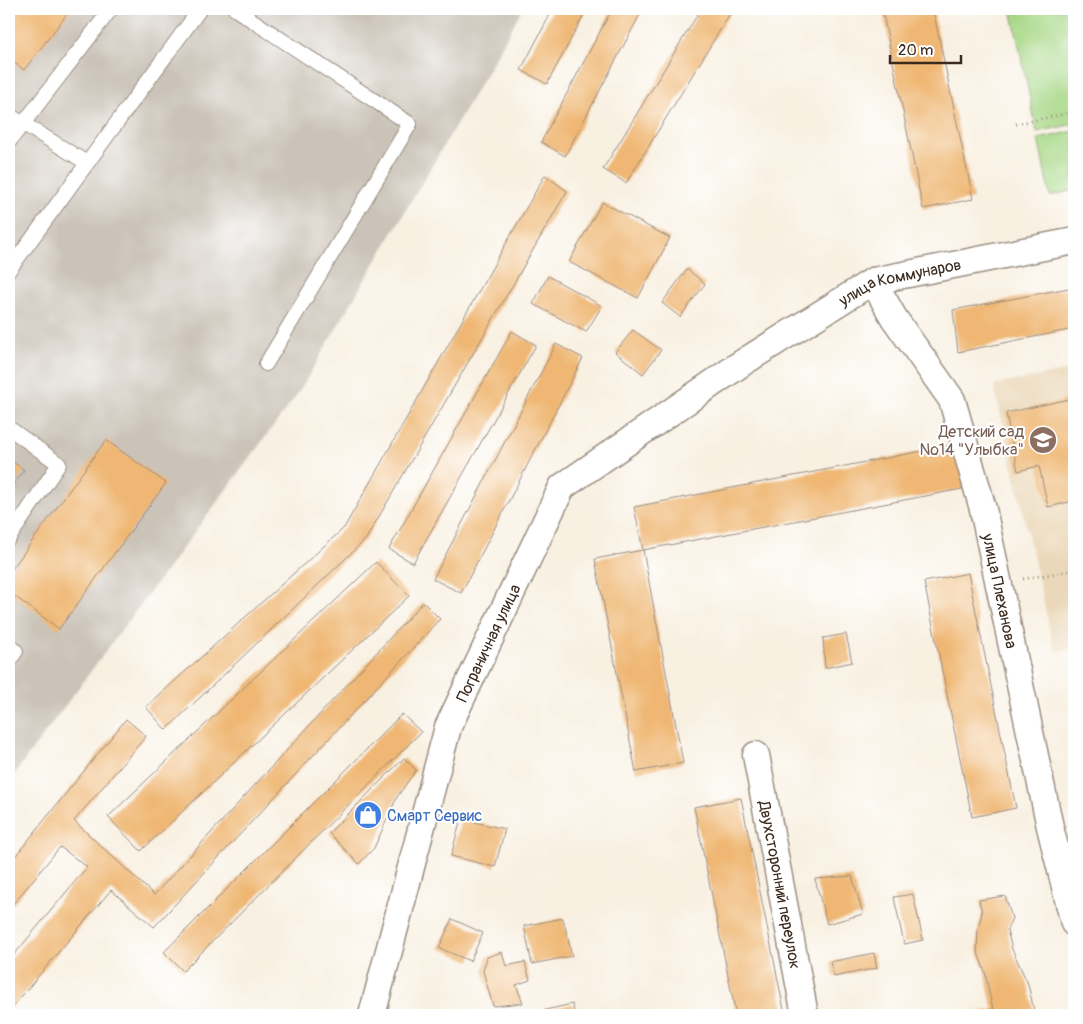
<svg xmlns="http://www.w3.org/2000/svg" width="1083" height="1024" font-family="Pangolin,sans-serif">
  <style>
    .built { fill: #ebd8ba }
    .industrial { fill: #cbc3b8 }
    .green { fill: #a8d887; stroke: #728152 }
    .building { fill: #efb773 }
    .lines { fill: none; stroke-linecap: round; stroke-linejoin: round }
    .service-casing { stroke: #9a8d80; stroke-width: 16 }
    .minor-casing { stroke: #9a8d80; stroke-width: 29 }
    .path { stroke: #9a8d80; stroke-width: 3; stroke-dasharray: 1 4; stroke-linecap: butt }
    .service { stroke: #fff; stroke-width: 14 }
    .minor { stroke: #fff; stroke-width: 26 }
    .labels { text-anchor: middle; stroke-width: 4; stroke-linejoin: round; paint-order: stroke }
    .street-label { font-size: 16px; fill: #3b2a1e; stroke: #fff }
    .education-label { font-size: 16px; fill: #785e54; stroke: #fff; text-anchor: end }
    .shop-label { font-size: 16px; fill: #366cbe; stroke: #fff; text-anchor: start }
  </style>
  <rect width="100%" height="100%" fill="#fff"/>
  <filter id="ink" filterUnits="userSpaceOnUse"><feTurbulence type="fractalNoise" baseFrequency=".02" numOctaves="2"/><feDisplacementMap in="SourceGraphic" scale="10" xChannelSelector="R" yChannelSelector="G"/><feConvolveMatrix kernelMatrix="1 2 1 2 8 2 1 2 1" color-interpolation-filters="sRGB"/></filter>
  <filter id="wash" filterUnits="userSpaceOnUse"><feTurbulence type="fractalNoise" baseFrequency=".0096" numOctaves="4" result="noise"/><feDisplacementMap in="SourceGraphic" scale="20" xChannelSelector="R" yChannelSelector="G"/><feGaussianBlur stdDeviation="1.12" result="paint"/><feColorMatrix in="noise" values="0 0 0 0 0 0 0 0 0 0 0 0 0 0 0 0 0 1.4 0 .05"/><feComposite in="paint" operator="in"/></filter>
  <g filter="url(#wash)">
    <rect width="100%" height="100%" fill="#f8f0e1"/>
    <!-- built -->
    <path class="built" d="M1074 369V648L1055 652 994 385Z"/>
    <!-- industrial -->
    <path class="industrial" d="M9 9H522L494 60 299 392 9 781Z"/>
    <!-- green -->
    <path class="green" d="M1011 9H1074V124L1037 132Z
      M1074 131V190L1050 196 1038 139Z"/>
    <g id="blocks">
      <!-- building -->
      <path class="building" d="M9 9H71L24 70 9 59Z
        M553 9H587L547 84 521 70Z
        M612 9H643L565 156 541 142Z
        M701 9H733L626 183 603 169Z
        M882 9H933L973 199 923 209Z
        M545 175 567 191 366 539 166 730 146 707 344 528Z
        M602 202 670 238 638 298 569 262Z
        M687 269 705 284 680 317 662 303Z
        M548 276 602 306 586 332 533 304Z
        M1074 287V329L958 352 953 310Z
        M633 330 661 350 643 374 615 352Z
        M512 331 536 345 413 563 389 549Z
        M556 344 583 358 461 593 433 579Z
        M1074 398V501L1048 507 1039 466 1018 471 1006 413Z
        M106 440 166 483 59 629 9 592V573Z
        M958 444 967 488 643 550 634 507Z
        M9 459 24 470 9 491Z
        M643 550 683 763 636 772 595 559Z
        M376 562 409 596 141 851 108 817Z
        M968 573 1016 808 972 817 924 582Z
        M423 602 440 619 154 927 111 890 9 1011V961L87 867 60 847 9 909V864L126 719 146 736 74 821 154 895Z
        M846 634 852 662 825 668 823 638Z
        M402 714 421 732 183 971 164 952Z
        M404 758 416 770 397 797 374 848 359 864 329 833Z
        M741 798 785 1015H736L694 807Z
        M461 819 505 829 495 867 451 856Z
        M852 876 863 914 827 924 815 879Z
        M913 894 923 940 904 944 894 897Z
        M1005 896 1012 918 1007 930 1012 949 1028 984 1035 1015H980L979 1012 994 1009 991 1002 985 972 977 950 978 928 982 913 979 900Z
        M563 918 572 956 532 964 524 926Z
        M452 919 483 933 470 961 439 948Z
        M502 952 506 966 525 962 530 980 516 985 523 1003 493 1006 483 971 487 957Z
        M874 953 877 968 834 977 830 962Z
        M572 1004 575 1015H541V1011Z"/>
    </g>
  </g>
  <g filter="url(#ink)">
    <use href="#blocks" fill-opacity="0" stroke="#9a8d80" stroke-width="1"/>
    <g class="lines">
      <defs>
        <path id="service" d="M235 9 410 124 266 364
          M9 115 87 163
          M9 142 111 9
          M9 270 200 9
          M9 428 59 464 9 538
          M9 645 16 651 9 662"/>
        <g id="minor">
          <path id="s1" d="M873 281 894 318 952 400 983 509 1050 827 1074 923"/>
          <path id="s2" d="M756 755 805 1015"/>
          <path id="s3" d="M372 1015 448 727 562 487 742 363 873 281 1074 241"/>
        </g>
      </defs>
      <!-- service casing -->
      <use href="#service" class="service-casing"/>
      <!-- minor casing -->
      <use href="#minor" class="minor-casing"/>
      <!-- path -->
      <path class="path" d="M1016 124 1074 112
        M1023 579 1074 570"/>
      <!-- service -->
      <use href="#service" class="service"/>
      <!-- minor -->
      <use href="#minor" class="minor"/>
    </g>
  </g>
  <!-- icons -->
  <defs>
    <symbol id="school-disc" viewBox="-11 -11 22 22"><circle r="9.5" fill="#8d6e63" stroke="#fff"/><path d="M0-5L7-2L0 1L-7-2ZM-4 1L0 2.5L4 1V4Q0 6-4 4Z" fill="#fff"/></symbol>
    <symbol id="shop-disc" viewBox="-11 -11 22 22"><circle r="9.5" fill="#3f7fe0" stroke="#fff"/><path d="M-5-2.5h2.3a2.7 3.5 0 0 1 5.4 0H5L5.5 6h-11ZM-1.5-2.5h3a1.5 2.3 0 0 0-3 0Z" fill="#fff"/></symbol>
  </defs>
  <g fill-rule="evenodd">
    <use href="#school-disc" x="1027" y="424" width="32" height="32"/>
    <use href="#shop-disc" x="352" y="799" width="32" height="32"/>
  </g>
  <g class="labels">
    <!-- street labels -->
    <g class="street-label">
      <text dy="6" stroke="none"><textPath href="#s3" startOffset="962">улица Коммунаров</textPath></text>
      <text dy="6" stroke="none"><textPath href="#s1" startOffset="340">улица Плеханова</textPath></text>
      <text dy="6" stroke="none"><textPath href="#s3" startOffset="391">Пограничная улица</textPath></text>
      <text dy="6" stroke="none"><textPath href="#s2" startOffset="132">Двухсторонний переулок</textPath></text>
    </g>
    <!-- education labels -->
    <g class="education-label">
      <text x="1024" y="437">Детский сад<tspan x="1024" dy="18">№14 "Улыбка"</tspan></text>
    </g>
    <!-- shop labels -->
    <g class="shop-label">
      <text x="387" y="821">Смарт Сервис</text>
    </g>
  </g>
  <!-- margin -->
  <rect width="1083" height="1024" fill="none" stroke="#fff" stroke-width="30"/>
  <!-- scale -->
  <path d="M890 55v8h71v-8" fill="none" stroke="#3b2a1e" stroke-width="2.5"/>
  <text x="898" y="55" font-size="15" fill="#3b2a1e" stroke="#ffffff" stroke-width="4" paint-order="stroke">20 m</text>
</svg>
